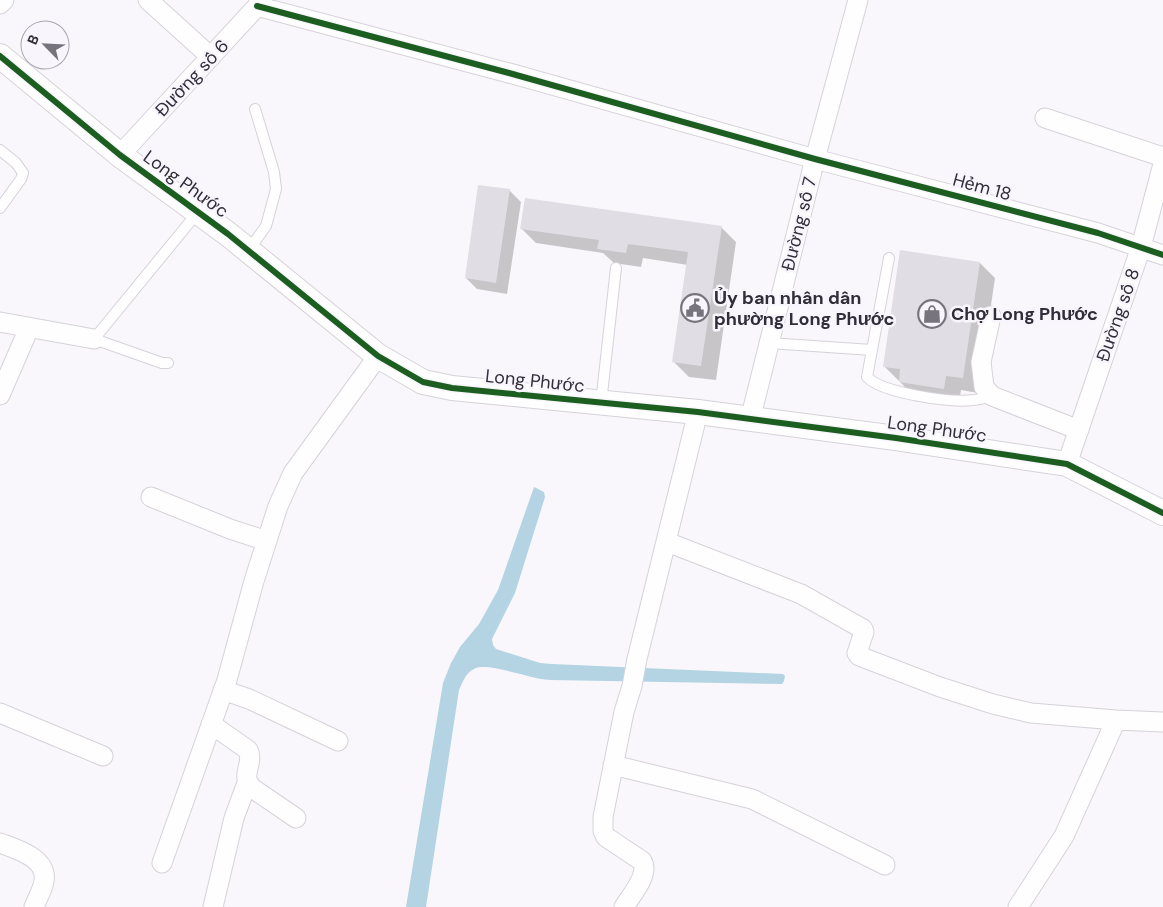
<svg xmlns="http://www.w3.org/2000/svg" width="1163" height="907" font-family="'DM Sans',sans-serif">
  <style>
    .water { fill: #b4d4e3 }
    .shadow { fill: #0003 }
    .building { fill: #e0dde4 }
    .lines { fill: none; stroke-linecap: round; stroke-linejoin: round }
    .service-casing { stroke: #d5d2da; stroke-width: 12 }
    .minor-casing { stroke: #d5d2da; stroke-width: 21 }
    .tertiary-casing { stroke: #d5d2da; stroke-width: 26 }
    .service { stroke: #fefefe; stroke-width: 10 }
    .minor { stroke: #fefefe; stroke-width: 19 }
    .tertiary { stroke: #fefefe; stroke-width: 24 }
    .cycleway-casing { stroke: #f8f6fc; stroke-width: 9 }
    .cycleway { stroke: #1b5e20; stroke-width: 6 }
    .labels { text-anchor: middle; stroke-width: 5; stroke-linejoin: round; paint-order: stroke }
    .street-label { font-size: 18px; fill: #312d39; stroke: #f8f6fc }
    .poi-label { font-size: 18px; font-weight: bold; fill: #312d39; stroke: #f8f6fc; text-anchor: start }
  </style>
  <rect width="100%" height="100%" fill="#f9f7fb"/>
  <!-- water -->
  <path class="water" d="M534 487 544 492 545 497 515 593 492 639 493 645 496 649 540 663 552 664 783 674 785 676 784 681 782 684 550 680C530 679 491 663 476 668 466 672 463 681 459 690L426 907H406L443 683 451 663 460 647 479 624 498 590Z"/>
  <!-- shadow -->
  <path class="shadow" d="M509 190 521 202 507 294 477 289 466 278Z
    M721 227 736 242 716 380 689 377 674 362 688 265 643 258 641 267 614 263 603 253 536 243 522 229Z
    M980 263 995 278 978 393 961 390 959 403 915 397 884 366Z"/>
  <!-- building -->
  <path class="building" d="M478 185 510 189 496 283 465 278Z
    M525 198 722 226 701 366 672 362 688 252 628 244 626 253 597 249 599 240 520 229Z
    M900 250 980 262 963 378 946 376 944 389 899 382 900 369 883 367Z"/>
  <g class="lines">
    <defs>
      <path id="service" d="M0 150 16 163 23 173 21 179 0 208
        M248 251 266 226 276 189 274 172 255 109
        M769 343 872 350 889 258
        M872 350 867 377C882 393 950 403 973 400 979 400 985 398 992 396
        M168 363H162L94 339 198 212
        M601 403 616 268"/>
      <path id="minor" d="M148 0 211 57
        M0 4 4 0
        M257 6 509 73 815 159 1098 233 1163 255
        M1045 118 1163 157
        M120 155 263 0
        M991 316 981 362 984 387 992 396 1079 430
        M0 322 94 339
        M0 395 29 328
        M750 420 815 159 858 0
        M1067 464 1141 247 1163 164
        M151 497 230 529 267 541
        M667 542 801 594 863 629 864 632 857 653 859 656 940 687 993 704 1031 713 1116 720 1163 722
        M223 690 249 699 338 741
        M0 713 103 756
        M211 724 248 750C255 764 239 774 252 788L296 818
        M613 765 752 799 885 865
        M0 843C16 849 48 858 44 881 43 889 37 899 34 907
        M162 863 227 680 254 581 278 506 293 473 378 356
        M213 907 234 818 247 783
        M624 907C631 895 650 875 642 861L606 837 603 831V817L624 712 632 686 637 659 698 412
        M1018 907 1064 836 1116 720"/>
      <path id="tertiary" d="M0 56 120 155 228 234 378 356 423 382 452 388 698 412 896 438 1067 464 1163 513"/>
    </defs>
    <!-- service casing -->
    <use href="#service" class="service-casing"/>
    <!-- minor casing -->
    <use href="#minor" class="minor-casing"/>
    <!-- tertiary casing -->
    <use href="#tertiary" class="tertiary-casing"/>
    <!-- service -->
    <use href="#service" class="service"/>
    <!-- minor -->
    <use href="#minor" class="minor"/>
    <!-- tertiary -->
    <use href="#tertiary" class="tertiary"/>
    <defs>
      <path id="cycleway" d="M257 6 509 73 815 159 1098 233 1163 255
        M0 56 120 155 228 234 378 356 423 382 452 388 698 412 896 438 1067 464 1163 513"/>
    </defs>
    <!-- cycleway casing -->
    <use href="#cycleway" class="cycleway-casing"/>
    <!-- cycleway -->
    <use href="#cycleway" class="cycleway"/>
  </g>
  <!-- icons -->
  <defs>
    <symbol id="civic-ring" viewBox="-11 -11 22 22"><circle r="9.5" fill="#f8f6fc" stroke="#77747d" stroke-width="1.5"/><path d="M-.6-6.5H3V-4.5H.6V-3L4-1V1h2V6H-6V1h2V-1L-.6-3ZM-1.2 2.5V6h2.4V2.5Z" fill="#77747d"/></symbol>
    <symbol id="shop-ring" viewBox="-11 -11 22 22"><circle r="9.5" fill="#f8f6fc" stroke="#77747d" stroke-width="1.5"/><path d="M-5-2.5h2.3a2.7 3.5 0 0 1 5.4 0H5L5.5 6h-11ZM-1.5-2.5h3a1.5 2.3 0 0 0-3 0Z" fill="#77747d"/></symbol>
  </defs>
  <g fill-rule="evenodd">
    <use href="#civic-ring" x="679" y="292" width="32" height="32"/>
    <use href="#shop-ring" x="916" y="298" width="32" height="32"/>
  </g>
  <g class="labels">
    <!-- street labels -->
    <g class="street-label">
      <text transform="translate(192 78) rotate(-47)" y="6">Đường số 6</text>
      <text transform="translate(186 184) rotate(36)" y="6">Long Phước</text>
      <text transform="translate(982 187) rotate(15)" y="6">Hẻm 18</text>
      <text transform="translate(799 224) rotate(-76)" y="6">Đường số 7</text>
      <text transform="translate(1118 315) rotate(-71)" y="6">Đường số 8</text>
      <text transform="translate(535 381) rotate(6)" y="6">Long Phước</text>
      <text transform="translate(937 429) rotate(8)" y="6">Long Phước</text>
    </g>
    <!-- poi labels -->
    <g class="poi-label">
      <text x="714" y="304">Ủy ban nhân dân<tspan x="714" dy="21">phường Long Phước</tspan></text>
      <text x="951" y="320">Chợ Long Phước</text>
    </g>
  </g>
  <!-- north arrow -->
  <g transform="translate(45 45) rotate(294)"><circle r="24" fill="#f8f6fc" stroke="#a8a6ae"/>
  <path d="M0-4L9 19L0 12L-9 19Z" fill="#77747d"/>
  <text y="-8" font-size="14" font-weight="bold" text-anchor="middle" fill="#312d39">B</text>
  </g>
</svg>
